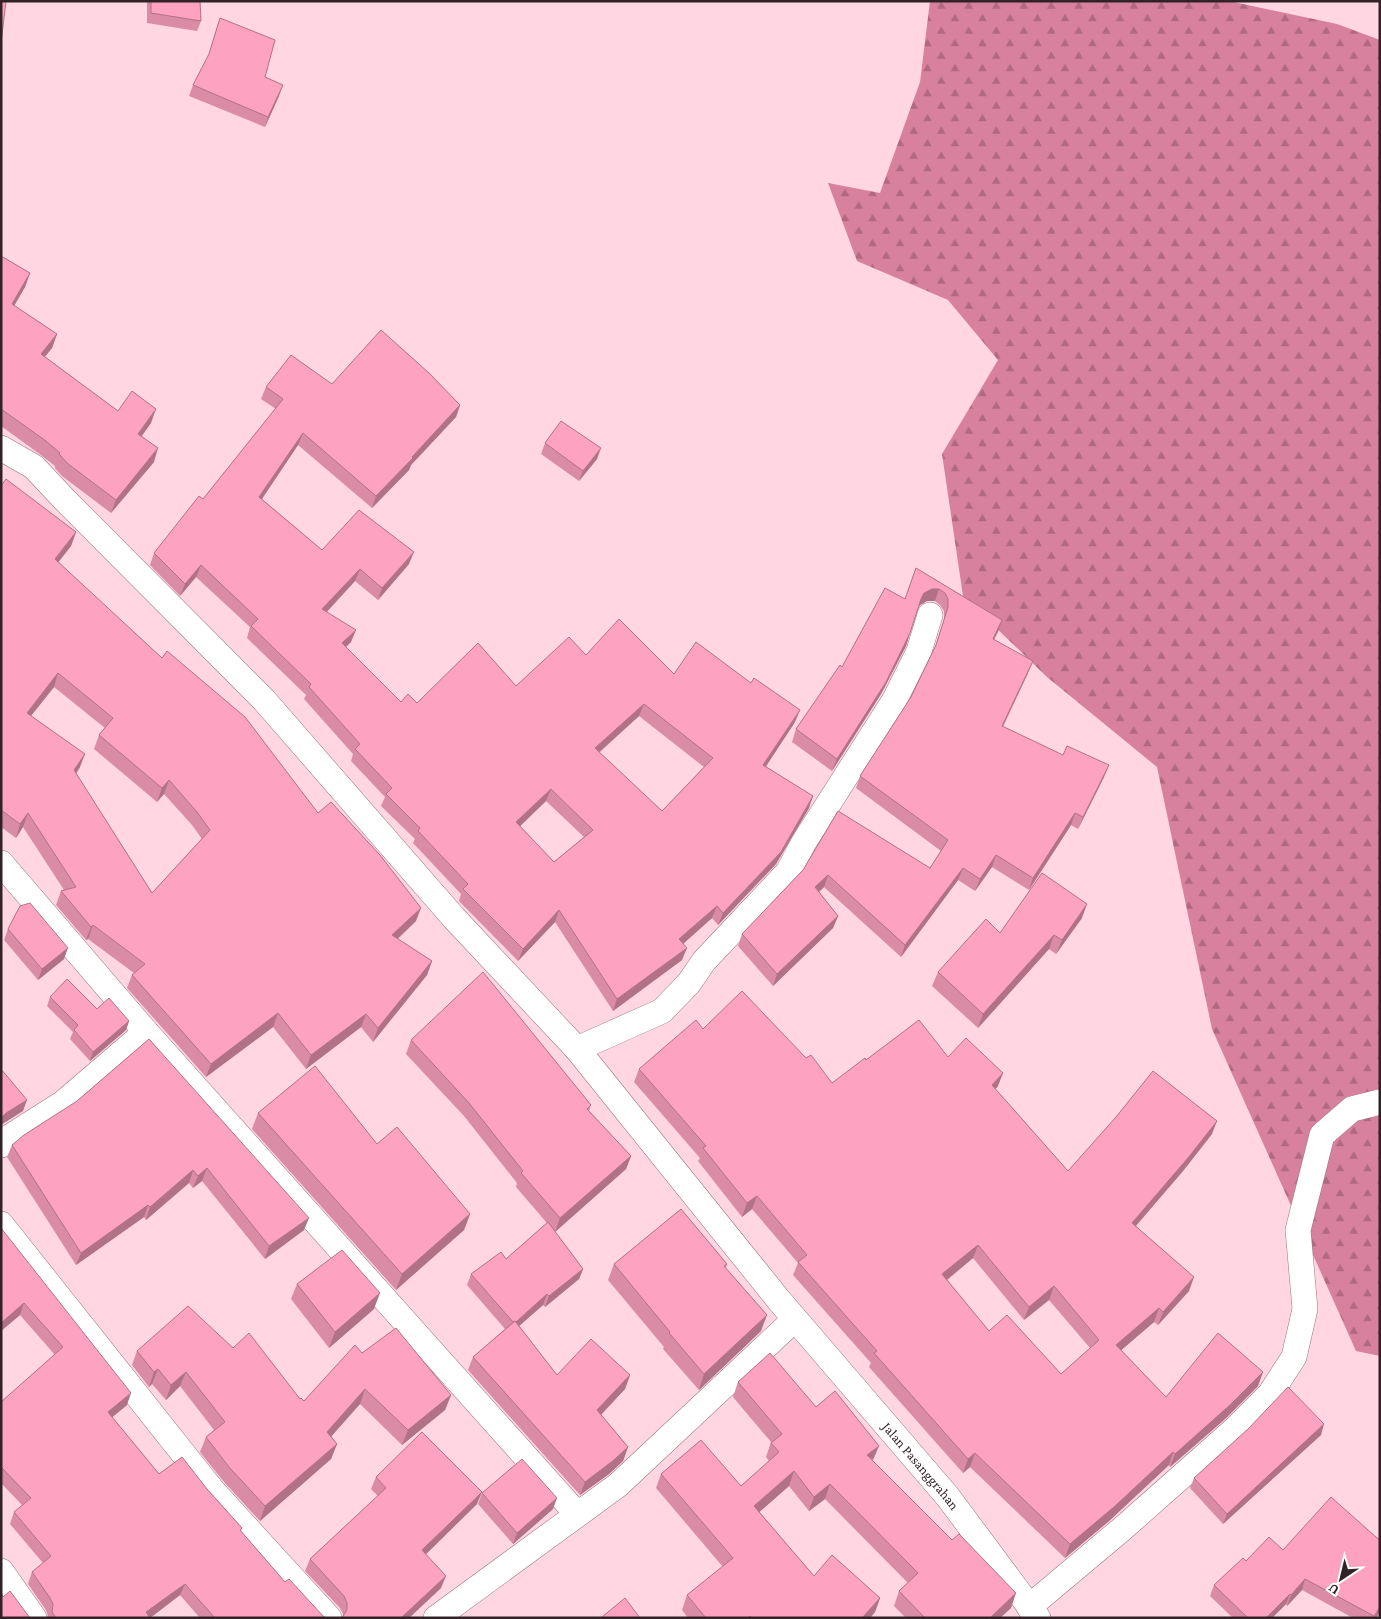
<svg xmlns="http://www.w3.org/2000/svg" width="1381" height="1619" font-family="'Crimson Pro',serif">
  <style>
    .forest { fill: url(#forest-firs) }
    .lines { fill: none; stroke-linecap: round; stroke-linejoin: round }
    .minor-casing { stroke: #9b7681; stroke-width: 26 }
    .minor { stroke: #fff; stroke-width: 25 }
    .wall { fill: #da8ba5; fill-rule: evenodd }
    .shaded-wall { fill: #b17186 }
    .building { fill: #fda2c0; stroke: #b17186; fill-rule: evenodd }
    .labels { text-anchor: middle; stroke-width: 5; stroke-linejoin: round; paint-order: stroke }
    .street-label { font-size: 14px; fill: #302226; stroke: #fff }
  </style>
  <defs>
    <pattern id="forest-firs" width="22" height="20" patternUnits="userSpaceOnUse" patternTransform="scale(1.25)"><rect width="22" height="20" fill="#d8819f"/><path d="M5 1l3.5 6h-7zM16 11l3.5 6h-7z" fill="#b06981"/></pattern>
  </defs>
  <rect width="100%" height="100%" fill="#ffd6e2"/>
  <!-- forest -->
  <path class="forest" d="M930 1H1229L1337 24 1380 40V1356L1356 1351 1212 1029 1157 767 1047 677 963 596 942 454 998 360 948 300 857 261 828 183 880 193 920 82Z"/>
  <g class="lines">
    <defs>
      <g id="minor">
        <path id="s1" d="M1 448 34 467 63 498 264 700 454 918 577 1049 778 1299 948 1497 1038 1618"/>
        <path d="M1 863 146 1032 577 1514"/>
        <path d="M577 1049 662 1011 689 983 704 961 788 872 804 842 894 701 919 651 930 615"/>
        <path d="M1 1145 11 1136 63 1103 146 1032"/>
        <path d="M1 1224 213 1491 329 1618"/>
        <path d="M1 1571 34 1618"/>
        <path d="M1029 1607 1122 1529 1235 1429 1270 1394 1294 1357 1305 1309 1298 1230 1322 1135 1352 1109 1380 1102"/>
        <path d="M436 1618 618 1485 795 1319"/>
      </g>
    </defs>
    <!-- minor casing -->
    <use href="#minor" class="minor-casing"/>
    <!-- minor -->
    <use href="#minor" class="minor"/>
  </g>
  <!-- wall -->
  <path class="wall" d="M147 1H200L201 21 197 31 147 23Z
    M220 18 279 96 265 127 189 96 193 85 208 57Z
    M1 256 30 273 25 287 14 306 57 334 52 348 45 357 118 411 151 423 142 436 154 462 111 513 62 476 55 468V466L41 455 1 426Z
    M332 384 460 405 456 417 411 465 409 470 372 508 298 445 262 499 322 550 409 564 378 600 355 581 327 612 351 642 346 647 401 702 417 703 516 686 586 655 674 674 795 722 766 766 809 808 776 864 718 925 712 918 683 944 682 960 613 1011 555 922 518 961 459 901 461 894 413 843 415 839 381 806 385 797 351 761 353 754 304 699 306 695 247 638 250 627 196 577 180 596 150 565 154 553 203 499 276 409 261 399 266 387ZM639 716 704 767 662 811 599 753ZM546 801 584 837 554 862 520 826Z
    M545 443 597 459 579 481 541 454Z
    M1 486 76 532 71 546 58 562 318 813 416 921 398 939 432 961 427 975 373 1042 361 1027 306 1069 273 1027 206 1077 127 988 132 975 134 973 88 939 86 940 56 905 61 891 64 890 23 827 16 838 1 827ZM54 687 105 728 99 735 94 749 157 802 164 794 192 825 202 839 152 893 76 774 80 767 31 716Z
    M916 568 1002 620 994 639 1028 673 1003 727 1104 777 1078 829 1071 825 1029 890 992 867 975 891 958 880 901 957 824 887 819 892 838 916 833 928 773 986 738 946 742 934 803 870 930 868 941 851 856 788 860 776 911 697 935 649 944 619V611L940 605 935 601H927L920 605 918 608 906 646 881 694 832 771 792 742 796 729 842 667 905 599Z
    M1082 918 1056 954 1049 949 978 1028 932 986 938 972 1000 933Z
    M8 929 64 959 38 980 4 940Z
    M50 997 97 1009 129 1021 126 1030 90 1061 70 1039 73 1032 47 1006Z
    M703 1029 806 1058 832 1083 866 1060 948 1057 998 1086 995 1089 1068 1171 1212 1134 1183 1171 1136 1226 1189 1291 1158 1325 1154 1322 1121 1350 1166 1397 1258 1386 1225 1419 1170 1467 1169 1465 1109 1521 1065 1558 970 1467 963 1473 869 1367 871 1363 793 1275 798 1263 752 1209 742 1217 698 1161 700 1158 634 1082 639 1069ZM973 1258 1024 1320 1049 1300 1090 1348 1061 1374 989 1331 947 1280Z
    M149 1039 304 1230 265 1259 202 1181 193 1188 189 1183 146 1220 144 1217 76 1265 7 1157 12 1145 77 1101Z
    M411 1040 591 1105 589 1111 631 1156 626 1169 555 1232 583 1269 579 1279 545 1307 543 1305 519 1326 557 1375H630L625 1389 601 1415 628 1447 623 1461 609 1474 580 1495 468 1370 473 1357 505 1329 467 1285 471 1274 506 1259 547 1223 516 1187 517 1183 464 1116 406 1054Z
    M258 1113 377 1144 470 1214 464 1230 396 1290 252 1129Z
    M1 1228 127 1405 112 1417 159 1474 207 1489 242 1528 241 1531 285 1582 323 1616 326 1618H200L180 1595 150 1618H45L48 1616 46 1610 28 1584 32 1572 43 1563 10 1524 14 1512 22 1505 1 1483V1402L55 1355 20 1315 1 1331Z
    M614 1264H727L726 1268 761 1331 699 1390 663 1349 664 1347 608 1280Z
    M297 1284 374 1309 329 1348 291 1299Z
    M233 1348 304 1401 362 1353 451 1395 445 1410 402 1445 360 1404 331 1436 337 1444 331 1459 260 1521 224 1482 200 1452 206 1437 214 1430 180 1386 166 1400 152 1384 149 1387 132 1365 137 1351Z
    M738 1382 816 1407 873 1461 1011 1608 1000 1618H906L894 1606 899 1591 908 1583 825 1499 809 1511 789 1486 759 1512 814 1576 880 1598 875 1612 870 1618H688L682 1610 687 1595 723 1567 656 1488 661 1474 741 1486 769 1461 766 1457 771 1442 733 1397Z
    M1321 1435 1223 1524 1190 1488 1194 1478Z
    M376 1477 477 1504 426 1554 441 1588 409 1618H341L343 1617V1614L340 1608 305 1571 310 1559 378 1496 371 1489Z
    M482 1493 553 1509 513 1544 478 1504Z
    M1283 1550 1380 1611 1376 1618H1353L1302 1590 1287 1606 1286 1604 1272 1618H1233L1210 1596 1214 1585 1246 1561Z"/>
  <!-- shaded-wall -->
  <path class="shaded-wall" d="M283 85 279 96 265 127 268 117Z
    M30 273 25 287 7 318 12 304Z
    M57 334 52 348 36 367 41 354Z
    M460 405 456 417 411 465 409 470 372 508 376 496Z
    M156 409 151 423 133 447 138 434Z
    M303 433 298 445 255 509 259 497Z
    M158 448 154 462 111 513 116 500Z
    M601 448 597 459 579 481 583 471Z
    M76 532 71 546 50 573 55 559Z
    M414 552 409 564 378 600 382 588Z
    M201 565 196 577 180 596 185 584Z
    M360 569 355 581 318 621 322 609Z
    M932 589H939L935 601H927L920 605 916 611 921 599 924 593Z
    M1002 620 998 632 988 651 993 639Z
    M356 630 351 642 337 655 342 643Z
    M910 633 906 646 881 694 832 771 837 759Z
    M1033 661 1028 673 997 738 1002 726Z
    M58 673 54 687 22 727 27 713Z
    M644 704 639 716 590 760 595 748Z
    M800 710 795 722 759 777 763 765Z
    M85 754 80 767 69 784 74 770Z
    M1109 765 1104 777 1078 829 1083 817Z
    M169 780 164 794 157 802 162 788Z
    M551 789 546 801 512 834 516 822Z
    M813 796 809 808 776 864 718 925 723 913Z
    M28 813 23 827 16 838 20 824Z
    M1075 813 1071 825 1029 890 1033 878Z
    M996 855 992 867 975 891 980 879Z
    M963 868 958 880 901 957 905 945Z
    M828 875 824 887 811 899 815 887Z
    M1087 904 1082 918 1056 954 1062 940Z
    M717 906 712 918 675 951 679 939Z
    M421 908 416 921 387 948 392 935Z
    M559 910 555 922 518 961 523 949Z
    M838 916 833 928 773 986 777 974Z
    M93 925 88 939 86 940 91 927Z
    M1054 935 1049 949 978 1028 983 1014Z
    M68 948 64 959 38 980 42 969Z
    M687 948 682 960 613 1011 617 999Z
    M432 961 427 975 373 1042 378 1028Z
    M278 1013 273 1027 206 1077 211 1064Z
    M366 1014 361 1027 306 1069 311 1055Z
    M129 1021 126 1030 90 1061 93 1052Z
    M1003 1073 998 1086 987 1099 992 1085Z
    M27 1100 23 1111 1 1125V1118L6 1113Z
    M1217 1121 1212 1134 1183 1171 1127 1236 1132 1223Z
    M631 1156 626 1169 555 1232 560 1218Z
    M207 1168 202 1181 193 1188 198 1176Z
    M193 1170 189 1183 146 1220 150 1207Z
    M757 1196 752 1209 742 1217 747 1203Z
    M148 1205 144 1217 76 1265 81 1253Z
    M470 1214 464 1230 396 1290 402 1274Z
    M309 1218 304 1230 265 1259 269 1246Z
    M978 1245 973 1258 937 1288 942 1274Z
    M583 1269 579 1279 545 1307 549 1296Z
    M1194 1277 1189 1291 1158 1325 1163 1312Z
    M1054 1286 1049 1300 1024 1320 1029 1307Z
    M380 1293 374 1309 329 1348 335 1332Z
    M547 1294 543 1305 510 1334 514 1324Z
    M24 1303 20 1315 1 1331V1323Z
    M1159 1308 1154 1322 1111 1359 1116 1345Z
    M767 1315 761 1331 699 1390 704 1374Z
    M158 1369 152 1384 149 1387 154 1372Z
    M186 1372 180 1386 166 1400 171 1385Z
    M1263 1372 1258 1386 1225 1419 1170 1467 1175 1454Z
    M630 1375 625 1389 592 1424 597 1410Z
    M365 1389 360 1404 322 1447 327 1432Z
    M131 1393 127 1405 104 1424 108 1412Z
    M451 1395 445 1410 402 1445 408 1430Z
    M1324 1424 1321 1435 1223 1524 1227 1514Z
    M337 1444 331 1459 260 1521 265 1506Z
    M879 1446 873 1460 867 1455Z
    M628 1447 623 1461 609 1474 580 1495 585 1482Z
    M1173 1452 1169 1465 1109 1521 1065 1558 1070 1544Z
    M975 1453 970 1467 963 1473 968 1459Z
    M794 1471 789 1486 749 1521 754 1506Z
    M830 1484 825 1499 809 1511 814 1497Z
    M482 1492 477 1504 418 1562 422 1550Z
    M557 1498 553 1509 513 1544 517 1533Z
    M446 1576 441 1588 409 1618H401Z
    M1305 1579 1302 1590 1287 1606 1291 1595Z
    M185 1584 180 1595 150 1618 146 1612Z
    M1016 1593 1011 1608 1000 1618H990Z
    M1290 1594 1286 1604 1272 1618H1266Z
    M880 1598 875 1612 870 1618H862Z
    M1380 1607V1611L1376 1618H1374Z"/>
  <!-- building -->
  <path class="building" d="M1 1H6L1 43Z
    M151 1H200L201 21 151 13Z
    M220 18 275 40 265 77 283 85 268 117 193 85 209 54Z
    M1 256 30 273 12 304 57 334 41 354 118 411 132 391 156 409 138 434 158 448 116 500 67 463 59 454 60 453 46 441 1 409Z
    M381 330 429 373 460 405 412 457 413 458 376 496 303 433 259 497 322 550 359 510 414 552 382 588 360 569 322 609 356 630 342 643 401 702 408 694 417 703 478 643 516 686 569 637 586 655 619 619 674 674 696 642 751 683 754 678 800 710 763 765 813 796 781 852 723 913 717 906 679 939 687 948 617 999 559 910 523 949 463 889 468 884 418 831 420 828 386 794 392 788 355 749 360 744 309 687 311 684 251 626 258 619 201 565 185 584 154 553 199 496 203 499 283 399 266 387 291 355 332 384ZM644 704 713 758 662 811 595 748ZM551 789 593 830 554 862 516 822Z
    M561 421 601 448 583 471 545 443Z
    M6 479 76 532 55 559 162 658 167 651 245 717 318 813 331 802 380 855 421 908 392 935 432 961 378 1028 366 1014 311 1055 278 1013 211 1064 132 975 145 964 93 925 91 927 61 891 76 887 28 813 20 824 1 810V486ZM58 673 113 718 99 735 162 788 169 780 197 812 210 830 152 893 74 770 85 754 27 713Z
    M916 568 1002 620 993 639 1033 661 1002 726 1063 755 1067 746 1109 765 1083 817 1075 813 1033 878 996 855 980 879 963 868 905 945 828 875 815 887 838 916 777 974 742 934 803 870 838 811 930 868 948 840 860 776 911 697 936 645 948 607V599L945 593 939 589H932L924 593 921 599 910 633 886 682 837 759 796 729 840 665 842 667 885 588 905 599Z
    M1042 873 1087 904 1062 940 1054 935 983 1014 938 972 986 919 1000 933Z
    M30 903 68 948 42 969 8 929 20 906Z
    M483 972 591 1105 587 1109 631 1156 560 1218 521 1173 523 1171 469 1103 411 1040Z
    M67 979 97 1009 109 998 129 1021 93 1052 74 1030 78 1025 50 997Z
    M742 991 806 1058 811 1055 832 1083 865 1058 866 1060 919 1020 948 1057 966 1038 1003 1073 992 1085 1068 1171 1116 1117 1153 1071 1217 1121 1188 1158 1132 1223 1194 1277 1163 1312 1159 1308 1116 1345 1166 1397 1218 1333 1263 1372 1230 1405 1175 1454 1173 1452 1114 1507 1070 1544 975 1453 968 1459 874 1353 877 1351 798 1262 807 1255 757 1196 747 1203 703 1148 706 1146 639 1069 696 1020 703 1029ZM978 1245 1029 1307 1054 1286 1099 1340 1061 1374 1007 1315 989 1331 942 1274Z
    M149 1039 309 1218 269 1246 207 1168 198 1176 193 1170 150 1207 148 1205 81 1253 12 1145 24 1135 77 1101Z
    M315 1066 377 1144 397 1127 470 1214 402 1274 258 1113Z
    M1 1069 27 1100 6 1113 1 1118Z
    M681 1209 727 1264 724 1266 767 1315 704 1374 669 1333 670 1332 614 1264Z
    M548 1222 583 1269 549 1296 547 1294 516 1322 515 1321 513 1322 471 1274 501 1252 506 1259Z
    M1 1228 131 1393 108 1412 159 1474 182 1457 207 1489 242 1528 240 1530 285 1582 289 1579 323 1616 326 1618H215L185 1584 146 1612 150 1618H56L52 1612 53 1604 50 1598 32 1572 51 1556 14 1512 31 1498 1 1467V1402L63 1347 24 1303 1 1323Z
    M342 1250 380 1293 335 1332 297 1284Z
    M188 1306 233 1348 249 1333 300 1399 301 1398 304 1401 355 1345 362 1353 396 1328 451 1395 408 1430 365 1389 327 1432 337 1444 265 1506 229 1467 206 1437 225 1422 186 1372 171 1385 158 1369 154 1372 137 1351Z
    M515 1321 557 1375 591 1339 630 1375 597 1410 628 1447 614 1460 585 1482 473 1357Z
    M770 1353 816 1407 835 1391 879 1446 867 1455 952 1540 959 1534 1016 1593 990 1618H925L899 1591 918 1573 830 1484 814 1497 794 1471 754 1506 814 1576 832 1555 880 1598 862 1618H751L750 1616 748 1618H706L687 1595 733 1558 661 1474 701 1440 741 1486 779 1452 771 1443 782 1434 738 1382Z
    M1288 1387 1324 1424 1227 1514 1194 1478 1248 1429Z
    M422 1432 482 1492 422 1550 446 1576 401 1618H341L343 1616 347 1610V1603L344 1596 310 1559 386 1488 376 1477Z
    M522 1459 557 1498 517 1533 482 1493Z
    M1331 1497 1377 1538 1380 1539V1607L1374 1616 1305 1579 1291 1595 1290 1594 1266 1618H1248L1214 1585 1243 1558 1246 1561 1269 1537 1283 1550Z
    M10 1591 27 1614 30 1618H1V1595L3 1597Z
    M625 1598 640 1618H602V1617Z"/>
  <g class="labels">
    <!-- street labels -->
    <g class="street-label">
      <text dy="5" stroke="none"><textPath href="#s1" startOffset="1375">Jalan Pasanggrahan</textPath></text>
    </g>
  </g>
  <!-- border -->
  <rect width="1381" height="1619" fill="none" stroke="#302226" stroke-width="5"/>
  <!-- north arrow -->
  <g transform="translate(1341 1579) rotate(215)" stroke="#ffffff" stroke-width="4" paint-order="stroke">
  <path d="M0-4L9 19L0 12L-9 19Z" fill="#302226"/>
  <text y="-8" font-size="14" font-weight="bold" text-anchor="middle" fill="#302226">U</text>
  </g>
</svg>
